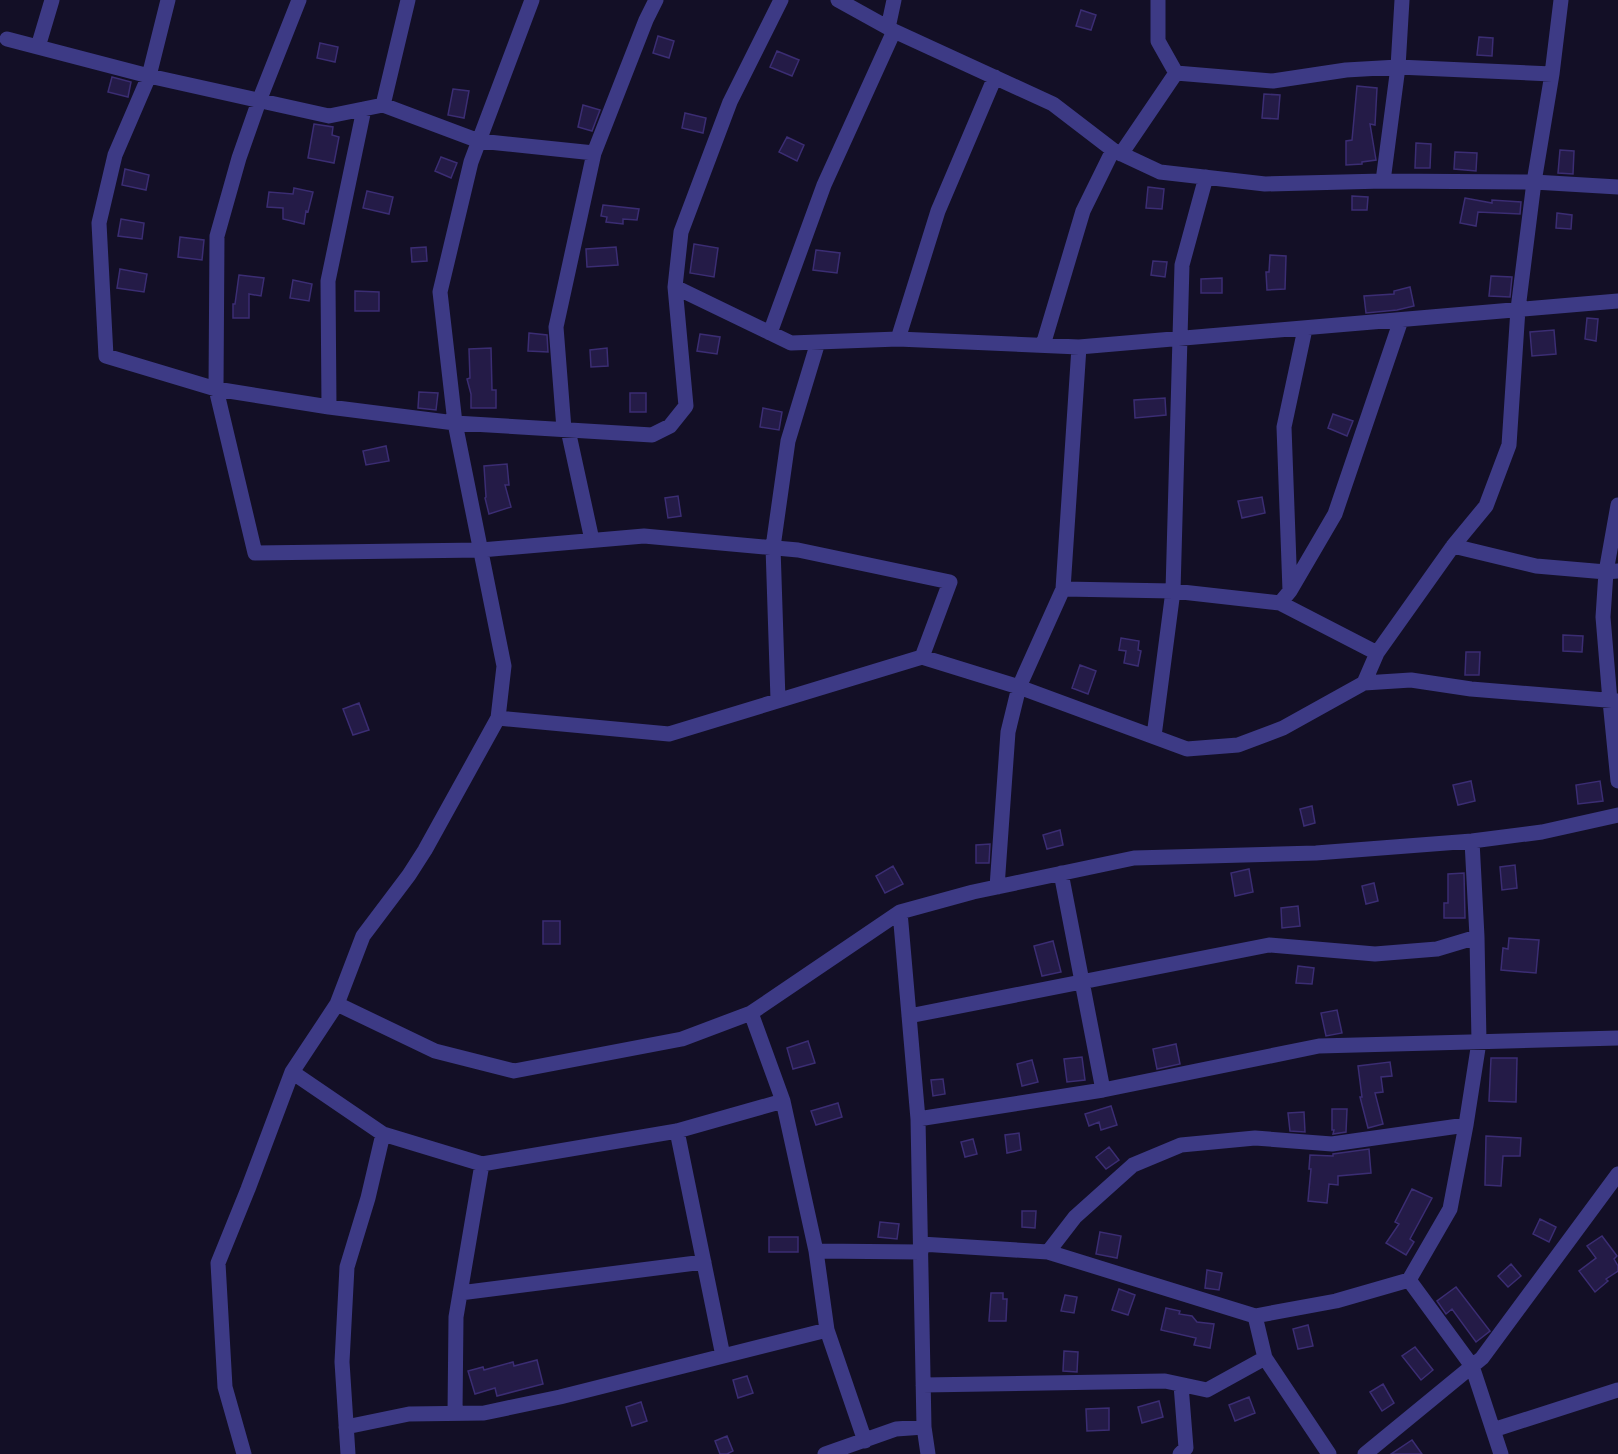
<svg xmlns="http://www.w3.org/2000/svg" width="1618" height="1454" font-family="Raleway,sans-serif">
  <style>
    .building { fill: #241b47; stroke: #3b2d73; stroke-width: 1.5 }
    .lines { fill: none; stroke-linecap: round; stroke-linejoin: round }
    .minor { stroke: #3d3a85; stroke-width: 15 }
  </style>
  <rect width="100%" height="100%" fill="#130f26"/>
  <!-- building -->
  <path class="building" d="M1081 10 1096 15 1091 30 1076 26Z
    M658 36 674 41 669 58 653 53Z
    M1479 37 1493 38 1492 56 1477 55Z
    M320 43 338 47 335 62 317 58Z
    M777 51 799 60 792 76 770 67Z
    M112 77 131 82 128 97 108 92Z
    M1357 86 1377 88 1375 125 1370 124 1376 160 1362 162V164L1346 165V141L1352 140Z
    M453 89 469 91 464 118 448 115Z
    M1264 94 1280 95 1278 119 1262 118Z
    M583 105 600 110 592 131 578 127Z
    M685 113 706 118 703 133 682 128Z
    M314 124 333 127 332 135 339 137 334 163 308 158Z
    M787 137 804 145 797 161 779 152Z
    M1416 143 1431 144 1430 168H1415Z
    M1560 150 1574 151 1573 174 1558 173Z
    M1455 152 1477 153 1476 171 1454 169Z
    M441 157 457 163 451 178 435 171Z
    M125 169 149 175 146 190 122 185Z
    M1148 187 1164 189 1162 209 1146 208Z
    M294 188 313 192 308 212 306 211 304 224 283 219V208L267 207 269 192 293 194Z
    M367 191 393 197 389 214 363 208Z
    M1352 196 1368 197 1367 210H1352Z
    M1465 198 1492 203V200L1521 202 1520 214 1478 212 1476 226 1460 223Z
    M603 205 639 209 637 220 623 219V224L606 222 607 217 601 216Z
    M1557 213 1572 215 1571 229 1556 228Z
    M121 219 144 223 142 239 118 236Z
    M180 237 204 240 202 260 178 257Z
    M694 244 718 248 714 277 690 273Z
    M426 247 427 261 412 262 411 248Z
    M616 247 618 265 587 267 586 249Z
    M816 250 840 253 837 273 813 270Z
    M1270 255 1286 256 1285 289 1267 290 1266 272H1269Z
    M1153 261 1167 262 1165 277 1151 275Z
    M120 269 147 274 144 292 117 288Z
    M239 275 264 278 261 296 249 294V318H233V304H235Z
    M1491 276 1512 277 1510 297 1489 296Z
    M1222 278V293H1201V279Z
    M293 280 312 284 309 301 290 298Z
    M1410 287 1414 306 1397 310 1366 313 1364 296 1394 294V291Z
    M355 291 379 292V311H355Z
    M1587 318 1598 319 1596 341 1585 339Z
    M1554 330 1556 354 1532 356 1530 332Z
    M529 333 547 335 548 352 528 351Z
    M700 334 720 337 717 354 697 351Z
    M491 348 492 390H496V408H471V394L467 379 470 378 469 349Z
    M607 348 608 366 591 367 590 350Z
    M419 392 438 393 436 410 418 408Z
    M630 393H646V412H630Z
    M1165 398 1166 415 1135 418 1134 400Z
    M763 408 782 412 779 430 760 427Z
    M1333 414 1353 421 1347 436 1328 428Z
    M386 446 389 461 366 465 363 451Z
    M507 464 509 485H505L511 507 489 514 485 498 486 497 484 466Z
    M678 496 681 516 668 518 665 498Z
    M1262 497 1265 513 1242 518 1238 501Z
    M1563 635 1583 636 1582 652 1563 651Z
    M1121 638 1139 641 1138 650 1141 651 1138 666 1124 663 1126 651 1119 650Z
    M1466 652H1480L1479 675H1465Z
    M1080 665 1096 671 1088 694 1072 688Z
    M359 703 369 730 353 735 343 709Z
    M1471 781 1475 801 1458 805 1453 785Z
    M1600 781 1603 801 1578 804 1576 785Z
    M1312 806 1315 823 1304 826 1300 809Z
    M1060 830 1063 845 1047 849 1043 835Z
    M990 844 989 863H976V845Z
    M1515 865 1517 888 1502 890 1500 867Z
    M893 866 903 884 885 893 876 876Z
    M1249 869 1253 892 1235 896 1231 873Z
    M1464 873 1465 918H1444V903H1448V874Z
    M1374 883 1378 901 1366 904 1362 886Z
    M1298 906 1300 926 1282 928 1281 908Z
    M543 921H560V944H543Z
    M1509 938 1539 940 1536 973 1501 970 1503 948 1508 949Z
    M1053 941 1061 972 1042 976 1034 946Z
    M1298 966 1314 968 1312 984 1296 983Z
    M1337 1010 1342 1033 1326 1036 1321 1013Z
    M808 1041 815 1063 793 1069 787 1048Z
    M1176 1044 1180 1064 1157 1069 1153 1049Z
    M1082 1057 1085 1080 1067 1082 1064 1059Z
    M1491 1058H1517L1516 1102 1489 1101Z
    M1032 1060 1038 1082 1022 1086 1017 1064Z
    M1390 1062 1392 1076 1381 1077 1383 1092 1375 1093 1383 1124 1368 1128 1360 1097H1362L1358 1066Z
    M943 1079 945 1094 933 1096 931 1080Z
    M838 1103 842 1117 816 1125 811 1111Z
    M1111 1106 1117 1125 1101 1130 1099 1122 1089 1126 1085 1114Z
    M1332 1109H1347L1346 1132 1333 1134 1334 1130H1332Z
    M1304 1112 1305 1132 1290 1131 1288 1113Z
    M1019 1133 1021 1150 1007 1153 1005 1135Z
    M1486 1136 1521 1138 1520 1156H1503L1501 1186 1485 1185Z
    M973 1139 977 1154 965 1157 961 1142Z
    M1109 1147 1119 1160 1106 1169 1096 1157Z
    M1369 1149 1371 1173 1338 1176V1185L1329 1184 1327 1203 1308 1201 1311 1169H1309L1310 1155 1333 1156V1154Z
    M1412 1189 1432 1198 1410 1239 1414 1242 1406 1255 1386 1243 1399 1224 1395 1222Z
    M1022 1211H1036L1035 1228 1022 1227Z
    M1540 1219 1556 1227 1549 1242 1533 1234Z
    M880 1222 899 1224 897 1239 878 1237Z
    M1100 1232 1121 1236 1117 1258 1096 1254Z
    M1602 1236 1617 1256 1614 1259 1618 1266V1271L1606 1279 1608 1281 1595 1292 1579 1271 1596 1258 1587 1246Z
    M769 1237H798V1252H769Z
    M1511 1264 1521 1276 1508 1287 1498 1276Z
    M1207 1270 1222 1273 1219 1290 1205 1288Z
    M1456 1287 1490 1331 1476 1342 1452 1309 1446 1314 1437 1301Z
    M1119 1289 1135 1295 1128 1315 1112 1310Z
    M991 1293H1003V1299H1007L1006 1321H989Z
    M1065 1295 1077 1297 1074 1313 1061 1311Z
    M1166 1308 1180 1311 1179 1314 1192 1316 1197 1322 1214 1324 1210 1348 1194 1345 1196 1338 1161 1330Z
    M1308 1325 1313 1346 1298 1349 1293 1329Z
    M1415 1347 1433 1370 1421 1380 1402 1356Z
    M1064 1351 1078 1352 1077 1372 1063 1371Z
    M537 1360 543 1384 497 1396 495 1388 475 1394 468 1371 483 1367 484 1370 513 1362 514 1366Z
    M747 1376 753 1393 738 1398 733 1380Z
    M1383 1384 1394 1403 1382 1411 1370 1392Z
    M1249 1397 1255 1413 1235 1421 1229 1405Z
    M1159 1401 1163 1417 1142 1423 1138 1407Z
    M641 1402 647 1421 632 1426 626 1407Z
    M1109 1408V1430L1087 1431 1086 1409Z
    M727 1436 733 1451 727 1454H720L715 1441Z
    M1412 1440 1422 1454H1391Z"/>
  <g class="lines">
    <!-- minor -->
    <path class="minor" d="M168 0 149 76 115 155 99 223 106 356 216 389 329 407 455 423 652 435 670 426 686 406 675 287 681 232 730 102 781 0
      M299 0 259 101 239 158 217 236 216 389 255 553 481 550 644 536 798 550 950 582 922 657
      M838 0 894 31 1053 104 1113 150 1160 172 1265 184 1383 181 1534 182 1618 187
      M1158 0V41L1176 73
      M888 28 894 0
      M7 39 149 76 329 116 383 105 479 141 594 153
      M38 47 52 0
      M383 105 408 0
      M1121 154 1176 73 1273 81 1346 70 1398 67 1552 74
      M1383 181 1398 67 1402 0
      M675 287 791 343 898 339 1079 347 1618 301
      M770 333 824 185 894 31
      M898 339 938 211 995 77
      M1043 345 1083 211 1113 150
      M329 407 328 281 364 109
      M564 429 556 327 594 153 646 20 656 0
      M568 430 592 540
      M1618 505 1606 572 1603 617 1610 701 1618 781
      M1453 546 1536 566 1606 572 1618 571
      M1063 589 1173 591 1280 603 1377 653
      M1290 591 1284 427 1305 329
      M1280 603 1290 591 1335 514 1401 320
      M1364 683 1377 653 1453 546 1486 506 1509 445 1518 309 1534 182 1552 74 1561 0
      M778 700 773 547 788 441 818 342
      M498 718 669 734 922 657 1019 687 1187 749 1238 745 1283 728 1364 683 1411 680 1471 689 1618 701
      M1154 736 1173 591 1182 265 1206 177
      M1061 873 1103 1090
      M997 887 1008 732 1019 687 1063 589 1079 347
      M900 912 918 1119 924 1427 928 1454
      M337 1004 435 1051 514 1071 682 1039 751 1013 900 912 973 892 1134 858 1316 853 1472 841 1542 832 1618 815
      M751 1013 783 1101 816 1251 827 1330 865 1441
      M909 1016 1269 945 1375 954 1437 949 1477 937
      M292 1072 383 1134 482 1164 677 1131 783 1101
      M918 1119 1103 1090 1319 1046 1618 1038
      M677 1131 723 1356
      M921 1244 1048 1252 1255 1316 1336 1301 1409 1280 1450 1209 1466 1125 1479 1042 1477 937 1472 841
      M816 1251 921 1252
      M1048 1252 1075 1217 1133 1165 1181 1145 1255 1138 1332 1144 1466 1125
      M1409 1280 1472 1366 1501 1454
      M460 1293 704 1262
      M1255 1316 1265 1358 1329 1454
      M923 1385 1165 1381 1207 1390 1265 1358
      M455 1413 456 1317 482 1164
      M346 1427 409 1414 484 1413 560 1397 827 1330
      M1493 1430 1618 1390
      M244 1454 225 1387 218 1263 248 1189 292 1072 337 1004 363 936 409 875 425 850 498 718 504 666 455 423 440 292 471 162 532 0
      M348 1454 342 1362 347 1267 368 1198 383 1134
      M825 1454 896 1429 924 1427
      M1180 1454 1186 1448 1181 1385
      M1365 1454 1482 1358 1618 1174"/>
  </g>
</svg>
